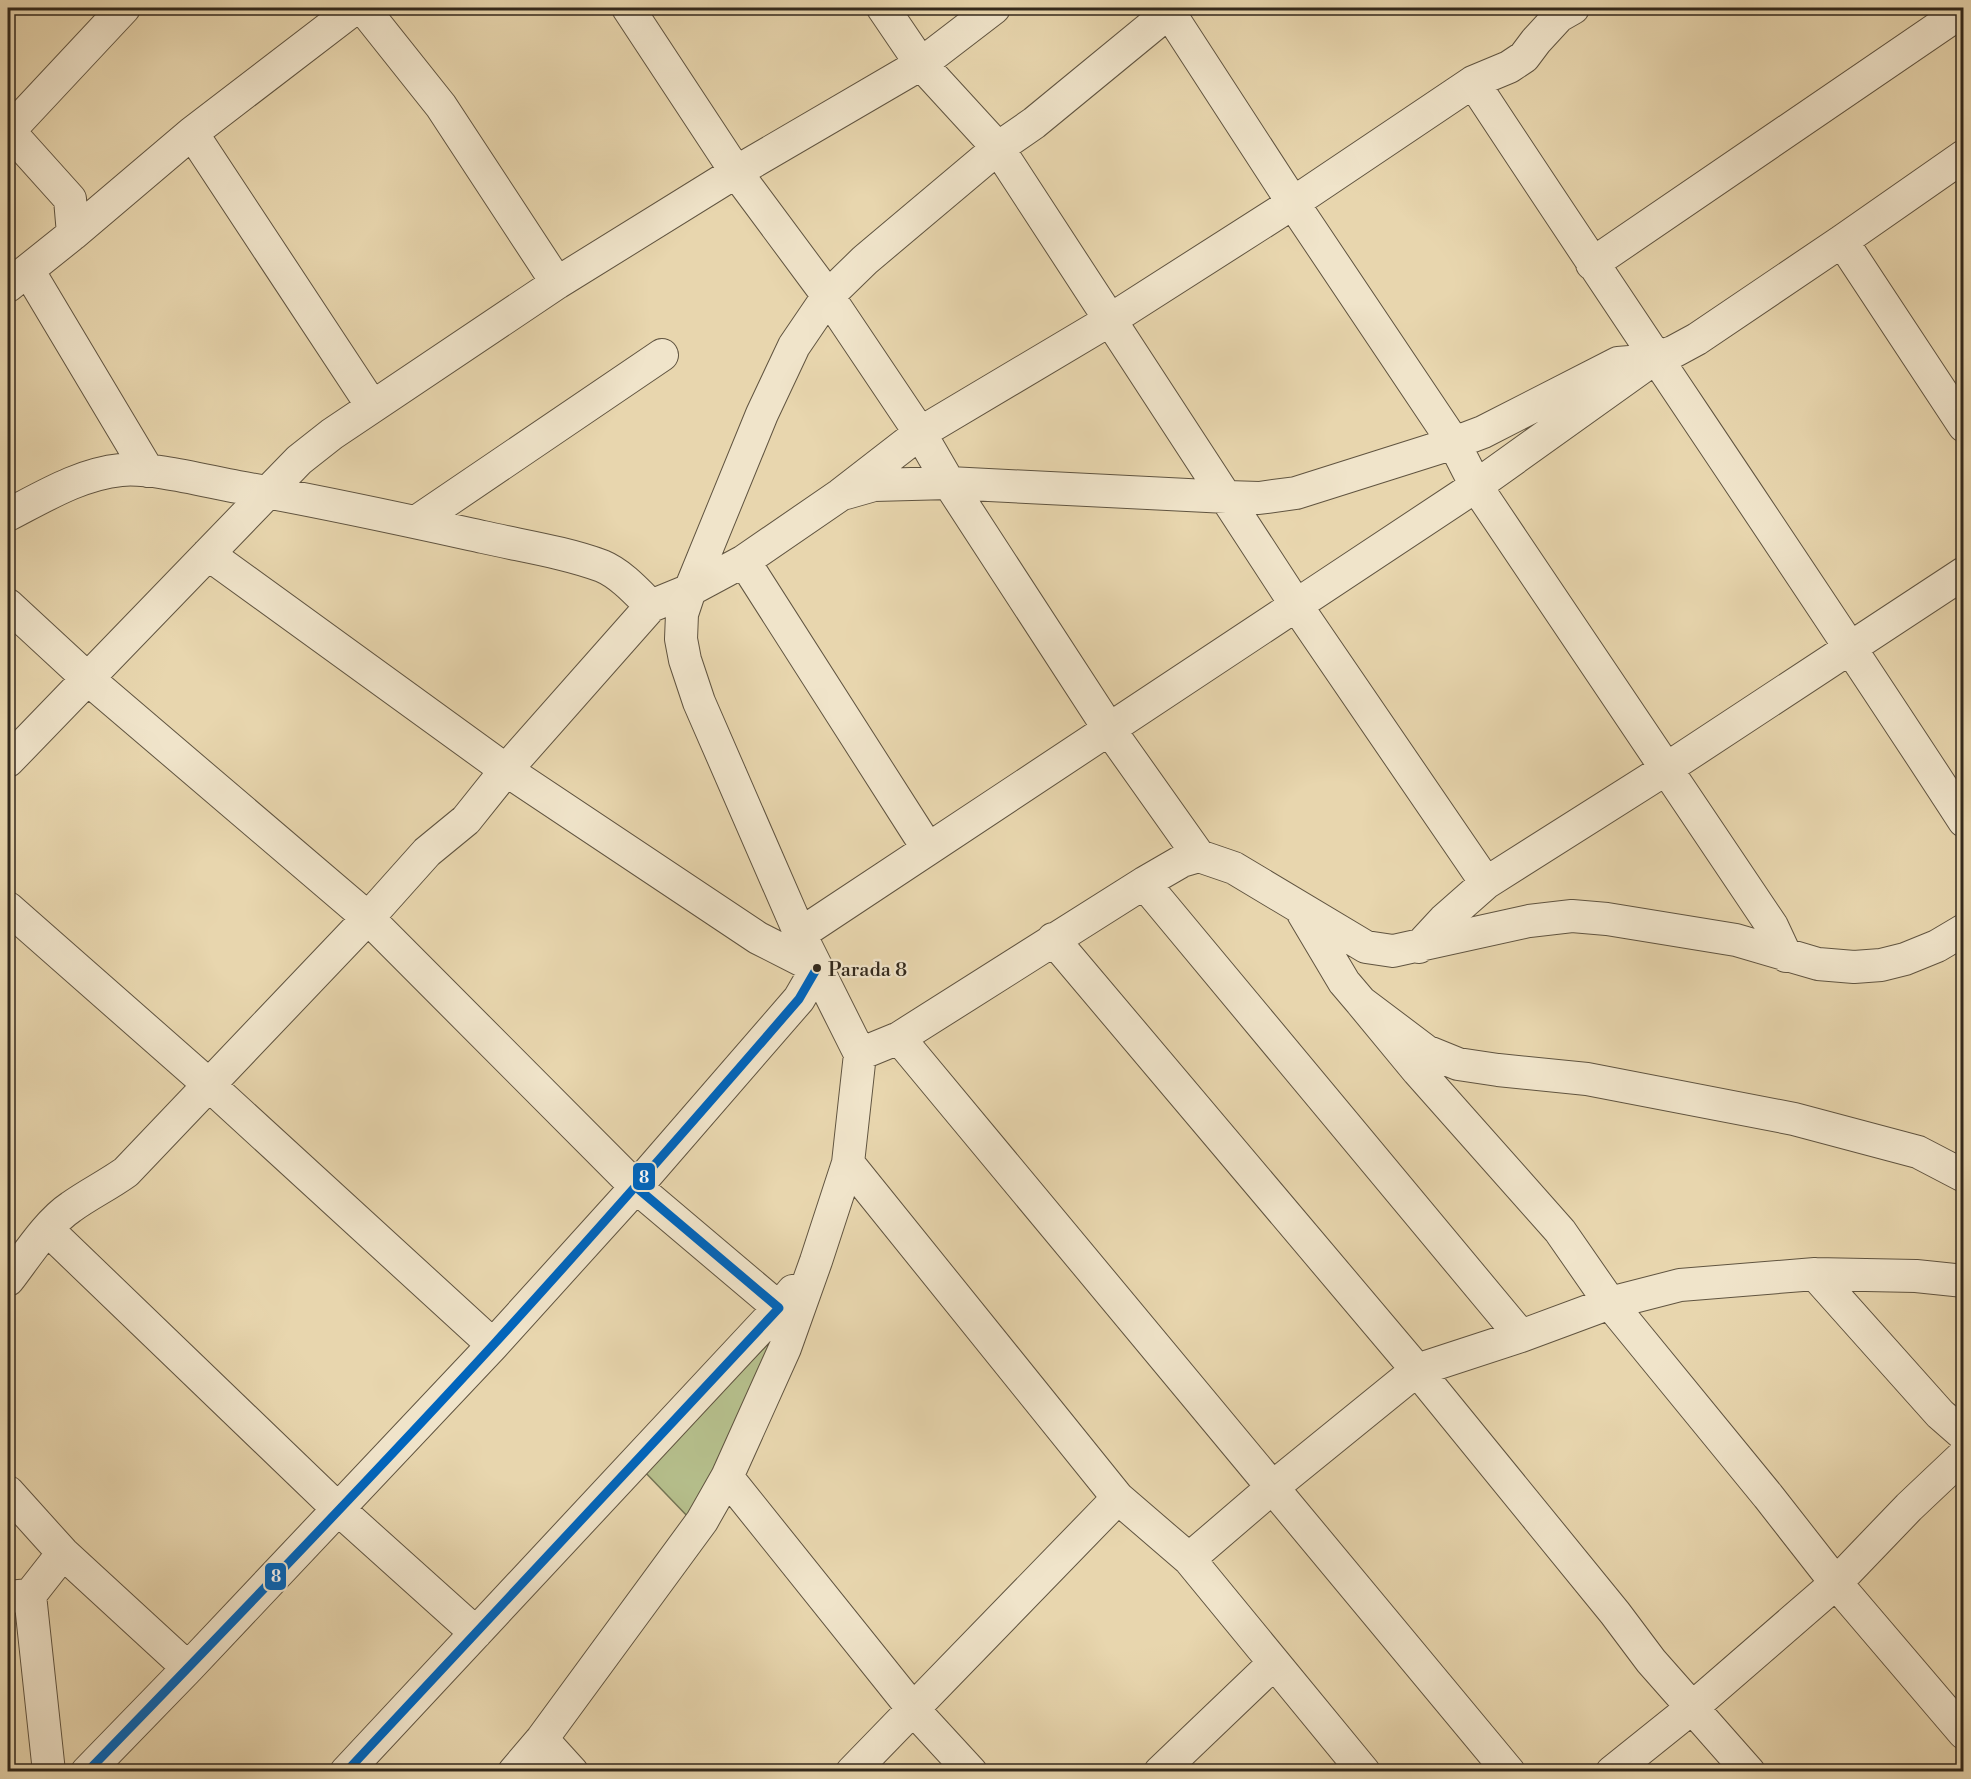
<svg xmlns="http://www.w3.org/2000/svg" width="1971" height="1779" font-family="'Libre Bodoni',serif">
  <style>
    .green { fill: #b5be8b; stroke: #747454; stroke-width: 1.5 }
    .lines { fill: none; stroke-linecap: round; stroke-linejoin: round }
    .minor-casing { stroke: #605440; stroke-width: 34 }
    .minor { stroke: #f0e4ca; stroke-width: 32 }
    .bus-1-casing { stroke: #f0e4ca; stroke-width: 14 }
    .bus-1 { stroke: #0065bd; stroke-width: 9 }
    .bus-dot { fill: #33291c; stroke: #f0e4ca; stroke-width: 2 }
    .labels { text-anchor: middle; stroke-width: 4.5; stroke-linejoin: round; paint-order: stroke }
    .bus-label { font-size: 20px; fill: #33291c; stroke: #f0e4ca; text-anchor: start }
    .line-badge { stroke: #f0e4ca; stroke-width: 2 }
    .badge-label { font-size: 16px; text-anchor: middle; font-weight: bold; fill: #fff }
  </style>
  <rect width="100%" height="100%" fill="#e8d6ae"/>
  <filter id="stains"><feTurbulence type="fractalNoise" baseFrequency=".00333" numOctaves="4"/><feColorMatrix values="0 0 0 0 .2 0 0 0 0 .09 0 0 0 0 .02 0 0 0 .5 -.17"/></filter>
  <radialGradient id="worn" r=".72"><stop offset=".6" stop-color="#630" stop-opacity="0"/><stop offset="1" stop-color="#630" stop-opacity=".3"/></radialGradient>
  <!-- green -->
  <path class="green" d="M782 1330 691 1520 642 1469Z"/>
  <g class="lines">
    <defs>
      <path id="minor" d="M363 8 441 106 557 283
        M628 8 736 172 828 296 920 433 949 483 1109 729 1199 856
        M883 8 921 64 998 148 1296 605 1486 883
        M1169 12 1293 203 1454 443 1476 486 1772 926 1786 956
        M1473 82C1635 329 1803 573 1964 821
        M8 130 70 199 73 234
        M8 132 124 8
        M192 133 372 406
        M1842 241 1964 426
        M1592 264 1964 10
        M28 270 148 471
        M8 286 73 234 192 133 355 8
        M846 493 874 485 949 483 1227 497 1259 498 1296 493 1454 443 1483 432 1618 363 1630 362
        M8 515C43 497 80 474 121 470 152 467 205 481 238 487 320 501 401 519 483 537 522 546 564 552 602 566 621 574 637 592 651 606
        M416 522 662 355
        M744 561 928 849
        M8 605 88 679 368 918 636 1187 779 1308
        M8 761 299 460 332 434 557 283 736 172 921 64 994 8
        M1144 883 1521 1336
        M8 908 208 1084 493 1345
        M1303 913 1344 982 1361 1002 1426 1051 1458 1064 1498 1070 1587 1079 1794 1119 1918 1152 1964 1176
        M800 934 1476 486 1655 358 1673 352 1697 339 1842 241 1964 156
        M1053 939 1417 1370 1615 1613 1651 1661 1749 1772
        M1419 947 1444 920 1486 883 1666 769 1964 573
        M1361 1002 1418 1071 1560 1231 1610 1303 1768 1496 1836 1583 1964 1733
        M899 1038 1509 1772
        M860 1054 899 1038 1144 883 1182 861 1199 856 1234 868 1366 947 1393 951 1529 921 1572 916 1607 919 1736 940 1818 964 1854 967 1881 965 1905 959 1937 946 1964 930
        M848 1163 1118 1498 1189 1559 1364 1772
        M48 1230 337 1508 476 1633
        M1815 1274 1940 1414 1964 1435
        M8 1280C26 1257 47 1223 71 1207 89 1194 108 1185 126 1172L368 918 427 852 466 820 506 770 651 606 690 590 744 561 840 495 920 433 1110 320 1293 203 1473 82 1509 67 1524 57 1536 41 1559 16 1573 8
        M727 1477 913 1709 971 1772
        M8 1492 63 1553 188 1668
        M1189 1559 1273 1487 1417 1370 1521 1336 1610 1303 1680 1285 1815 1274 1916 1276 1964 1281
        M30 1595 49 1772
        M8 1597 30 1595 63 1553
        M542 1739 572 1772
        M87 1772 188 1668 493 1345 636 1187 799 999 817 968 758 938 506 770 208 554
        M346 1772 779 1308 793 1291
        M514 1772 542 1739 702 1521 727 1477 785 1348 816 1261 848 1163 860 1054 800 934 699 702 685 660 681 639 682 614 690 590 762 414 794 346 828 296 865 260 998 148 1034 123 1174 8
        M852 1772 1118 1498
        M1160 1772 1274 1663
        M1612 1772 1693 1707 1836 1583 1909 1507 1964 1455"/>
    </defs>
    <!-- minor casing -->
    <use href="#minor" class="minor-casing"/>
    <!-- minor -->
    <use href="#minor" class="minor"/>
    <defs>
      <path id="bus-1" d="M87 1772C225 1630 362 1488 495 1343 598 1230 699 1115 799 999L817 968
        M346 1772 779 1308 636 1187"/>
    </defs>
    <!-- bus-1 casing -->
    <use href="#bus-1" class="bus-1-casing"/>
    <!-- bus-1 -->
    <use href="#bus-1" class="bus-1"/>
  </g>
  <!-- markers -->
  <circle class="bus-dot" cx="817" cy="968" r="5"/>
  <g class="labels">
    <!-- bus labels -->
    <g class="bus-label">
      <text x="828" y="976">Parada 8</text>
    </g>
  </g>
  <g class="line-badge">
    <rect x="632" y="1162" width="24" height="29" rx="6" fill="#0065bd"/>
    <rect x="264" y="1562" width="23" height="29" rx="6" fill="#0065bd"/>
  </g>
  <g class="badge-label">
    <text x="644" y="1183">8</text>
    <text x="276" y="1582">8</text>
  </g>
  <!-- margin -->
  <rect width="1971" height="1779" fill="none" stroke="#e8d6ae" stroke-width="30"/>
  <rect x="9" y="9" width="1953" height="1761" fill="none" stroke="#33291c" stroke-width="3"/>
  <rect x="15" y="15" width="1941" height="1749" fill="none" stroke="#33291c" stroke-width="1.5"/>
  <rect width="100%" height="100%" filter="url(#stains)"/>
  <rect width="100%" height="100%" fill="url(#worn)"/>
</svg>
